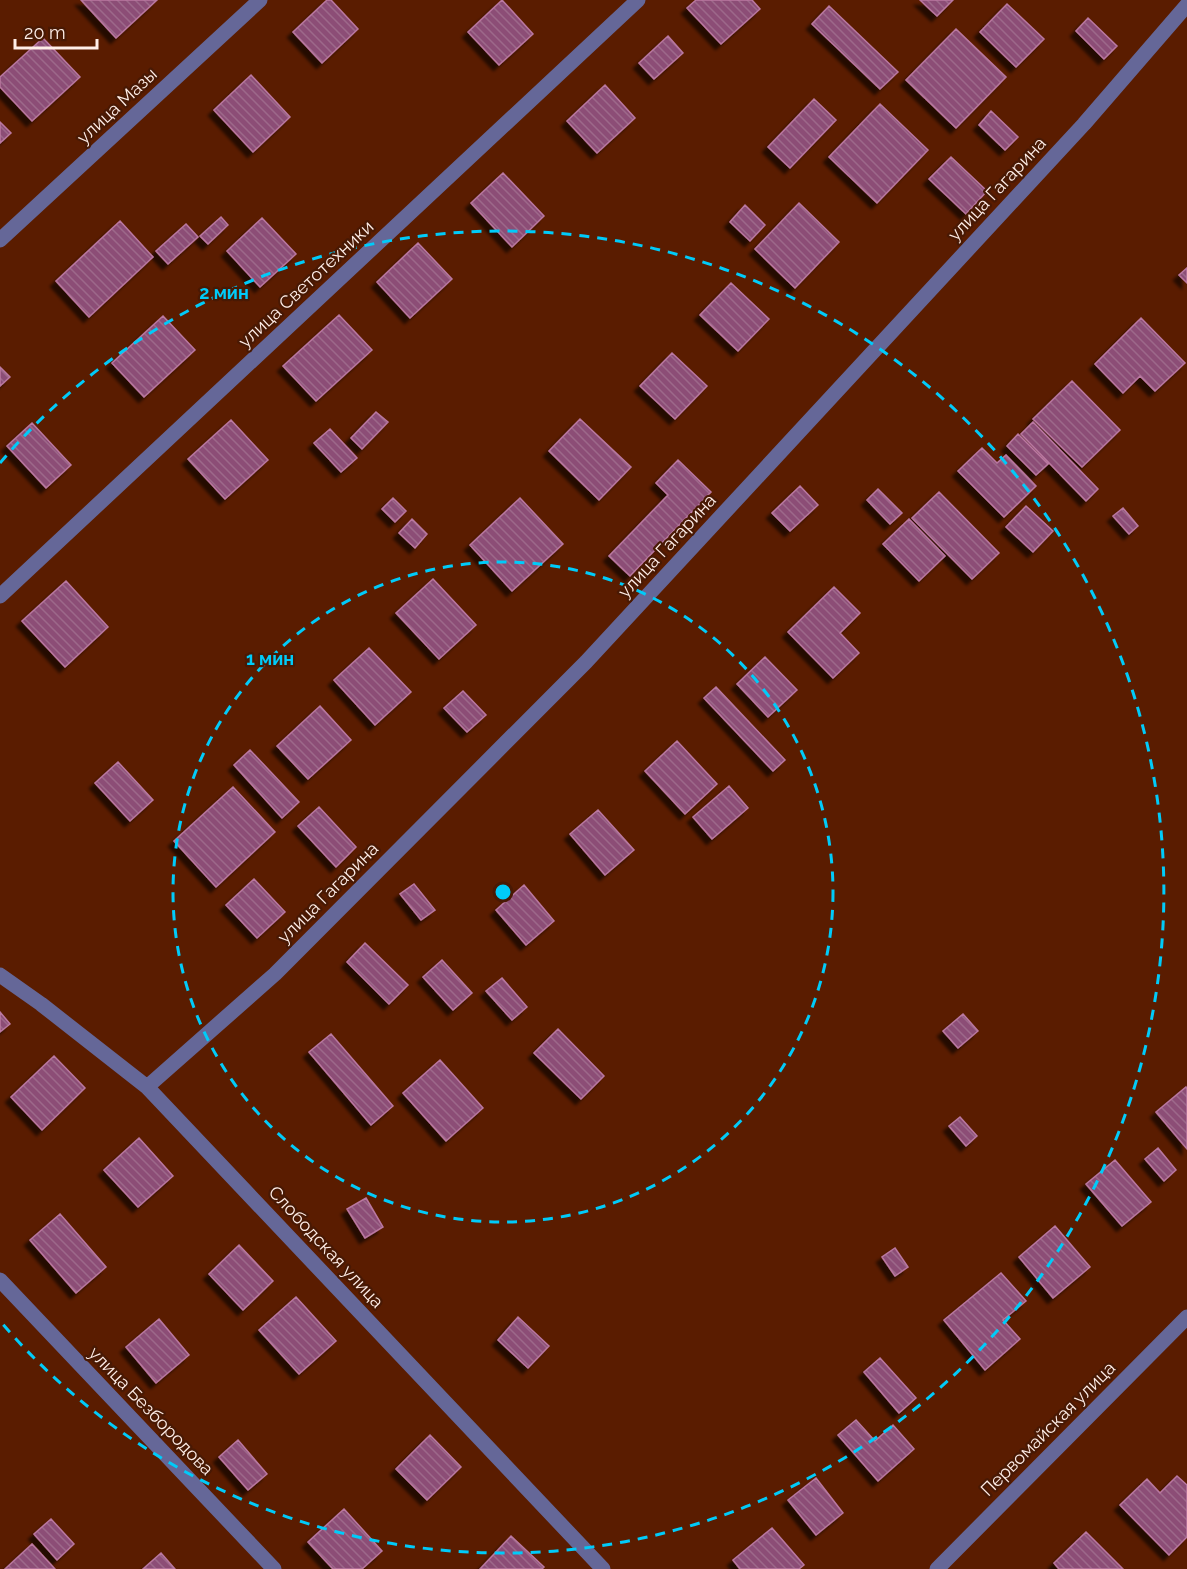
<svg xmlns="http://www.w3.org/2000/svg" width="1187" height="1569" font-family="Raleway,sans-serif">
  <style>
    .building { fill: url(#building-back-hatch); stroke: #ba78a1; stroke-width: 1.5; filter: url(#shadow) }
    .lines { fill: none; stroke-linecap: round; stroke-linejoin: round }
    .minor { stroke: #656798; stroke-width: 15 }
    .ring { fill: none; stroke: #00cbf9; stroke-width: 3; stroke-dasharray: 10 8 }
    .labels { text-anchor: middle; stroke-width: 4.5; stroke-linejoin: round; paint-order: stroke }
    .street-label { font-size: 18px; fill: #ffeee8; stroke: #481904 }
    .centre { fill: #00cbf9; stroke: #481904; stroke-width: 3 }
    .ring-label { font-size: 18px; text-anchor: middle; font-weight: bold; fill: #00cbf9; stroke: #481904; stroke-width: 4.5; stroke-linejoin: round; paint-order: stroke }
  </style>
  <defs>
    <pattern id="building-back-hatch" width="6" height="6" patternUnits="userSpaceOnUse" patternTransform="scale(1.5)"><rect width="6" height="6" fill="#8c4e76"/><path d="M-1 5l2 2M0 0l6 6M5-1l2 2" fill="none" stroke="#9d688a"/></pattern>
    <filter id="shadow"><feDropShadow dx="-5.5" dy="5.5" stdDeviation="1.5" flood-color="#0009"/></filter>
  </defs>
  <rect width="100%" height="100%" fill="#5a1c00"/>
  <!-- building -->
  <path class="building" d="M81 0H157L116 38Z
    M327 0H331L358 29 322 63 293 32Z
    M502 0 533 34 499 65 468 32Z
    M696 0H752L760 9 721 44 687 8Z
    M920 0H953L937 16Z
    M1007 4 1044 39 1016 67 980 32Z
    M829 6 898 72 880 89 812 24Z
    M1088 18 1117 46 1104 59 1076 31Z
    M956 29 1006 77 956 128 906 80Z
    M668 36 683 53 654 79 639 63Z
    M43 38 80 77 32 121 0 87V77Z
    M251 75 290 117 253 152 214 110Z
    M605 85 635 118 597 153 567 121Z
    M814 99 836 120 790 168 768 147Z
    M880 104 928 150 877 203 829 157Z
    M991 111 1018 137 1005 150 979 125Z
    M0 122 11 133 0 143Z
    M951 157 987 191 966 214 929 179Z
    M503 173 544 216 512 247 471 203Z
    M799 203 839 242 795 288 755 249Z
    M745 205 765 225 750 241 730 222Z
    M221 217 228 225 208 244 200 236Z
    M262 218 296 254 260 287 227 251Z
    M120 221 153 257 89 317 56 281Z
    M186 224 198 237 168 264 156 251Z
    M418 243 452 279 410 318 377 282Z
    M1187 268V283L1179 275Z
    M731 283 769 319 738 351 700 315Z
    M339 315 372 350 316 401 283 366Z
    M163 316 195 350 144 397 112 363Z
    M1141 318 1185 363 1155 391 1140 376 1123 393 1095 364Z
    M672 353 707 386 675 419 640 386Z
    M0 367 10 377 0 386Z
    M1072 381 1120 430 1082 467 1033 419Z
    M376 412 388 422 362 449 351 438Z
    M580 419 631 467 599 500 549 451Z
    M231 420 268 460 225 499 188 459Z
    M1033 422 1098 489 1086 501 1021 434Z
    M32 423 71 465 46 488 7 446Z
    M330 429 357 458 341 472 314 443Z
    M1018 434 1048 464 1036 475 1007 446Z
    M982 448 997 463 1006 455 1036 486 1004 517 958 471Z
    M678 460 711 492 630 576 609 556 668 495 656 483Z
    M800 486 818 505 790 531 772 513Z
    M878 489 902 513 890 524 867 500Z
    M939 492 999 553 972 579 912 518Z
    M393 498 406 511 395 522 382 509Z
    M520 498 563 544 512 591 470 545Z
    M1026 506 1053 531 1033 552 1006 527Z
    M1123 508 1138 526 1129 534 1113 516Z
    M412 519 427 534 415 548 399 533Z
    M909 519 945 556 919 581 883 544Z
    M433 579 476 625 439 659 396 613Z
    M66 581 108 627 65 667 22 621Z
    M834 587 860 613 840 633 859 653 833 678 788 632Z
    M369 648 411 692 375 725 334 680Z
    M765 657 797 690 768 717 737 684Z
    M716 687 785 760 773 771 704 698Z
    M463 691 486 715 467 732 444 708Z
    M320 706 351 740 308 779 277 746Z
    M677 741 717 784 685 814 645 771Z
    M250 750 299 802 282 818 234 765Z
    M118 762 153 800 130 821 95 783Z
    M729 786 748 808 712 839 693 817Z
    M233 787 275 832 216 887 174 841Z
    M319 807 356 847 336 867 298 826Z
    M598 810 634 850 605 875 570 834Z
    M254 879 285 912 257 938 226 905Z
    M414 884 435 910 421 920 400 894Z
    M524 885 554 921 526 945 496 910Z
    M365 943 408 985 389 1004 347 962Z
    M442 960 472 993 453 1010 423 977Z
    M502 978 527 1007 512 1020 486 991Z
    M0 1012 10 1024 0 1032Z
    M963 1014 978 1031 958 1048 943 1031Z
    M558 1029 604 1076 581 1099 534 1053Z
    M331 1034 393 1106 371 1125 309 1052Z
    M54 1056 85 1088 42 1130 11 1097Z
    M440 1060 483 1108 446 1141 403 1093Z
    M1186 1087 1187 1089V1149L1156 1112Z
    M960 1117 977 1136 966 1146 949 1126Z
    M139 1138 173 1176 138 1207 104 1170Z
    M1158 1148 1176 1170 1164 1181 1145 1159Z
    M1115 1160 1151 1202 1122 1226 1086 1184Z
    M366 1198 383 1227 365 1238 347 1209Z
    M60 1214 106 1267 76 1293 30 1240Z
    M1055 1226 1090 1267 1053 1298 1019 1257Z
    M239 1245 273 1281 243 1310 209 1274Z
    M895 1248 908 1267 895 1276 882 1257Z
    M1001 1273 1026 1301 1003 1320 1020 1339 985 1370 944 1320Z
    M296 1297 336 1341 299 1374 259 1330Z
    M518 1317 549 1346 528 1368 498 1340Z
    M159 1319 189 1355 156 1383 126 1347Z
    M880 1358 916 1398 899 1413 864 1372Z
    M856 1420 875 1441 893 1425 914 1449 878 1481 838 1435Z
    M430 1435 461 1467 427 1500 396 1469Z
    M238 1440 267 1474 248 1490 219 1457Z
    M1177 1476 1187 1485V1537L1169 1555 1120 1505 1147 1479 1160 1493Z
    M816 1478 843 1513 816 1535 788 1500Z
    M344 1509 382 1551 362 1569H333L308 1542Z
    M51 1519 74 1544 57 1560 34 1534Z
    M772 1528 804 1565 799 1569H740L733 1560Z
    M1086 1532 1123 1569H1059L1054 1563Z
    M511 1536 544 1567 542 1569H480Z
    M32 1544 55 1569H5Z
    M161 1553 175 1569H143Z"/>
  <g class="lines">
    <!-- minor -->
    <path class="minor" d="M0 240 260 0
      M0 596 638 0
      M0 975 41 1004 147 1087 603 1569
      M147 1087 275 974 586 662 1084 124 1187 5
      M0 1280 274 1569
      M937 1569 1187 1317"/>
  </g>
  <!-- distance rings -->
  <g class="ring">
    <circle cx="503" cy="892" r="330"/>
    <path d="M0 463A661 661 0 1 1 0 1321"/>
  </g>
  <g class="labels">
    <!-- street labels -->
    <g class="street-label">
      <text transform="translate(117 106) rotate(-43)" y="6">улица Мазы</text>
      <text transform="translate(997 189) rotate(-47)" y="6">улица Гагарина</text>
      <text transform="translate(306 284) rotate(-43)" y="6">улица Светотехники</text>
      <text transform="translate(667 546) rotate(-47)" y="6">улица Гагарина</text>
      <text transform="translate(328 893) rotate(-45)" y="6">улица Гагарина</text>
      <text transform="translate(326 1247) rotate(47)" y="6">Слободская улица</text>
      <text transform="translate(151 1411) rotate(46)" y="6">улица Безбородова</text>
      <text transform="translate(1048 1429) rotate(-45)" y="6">Первомайская улица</text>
    </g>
  </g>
  <circle cx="503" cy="892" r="9" class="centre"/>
  <g class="ring-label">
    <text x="224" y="299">2 мин</text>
    <text x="270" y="665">1 мин</text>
  </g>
  <!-- scale -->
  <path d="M15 39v9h82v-9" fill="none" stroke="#ffeee8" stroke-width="3"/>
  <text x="24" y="39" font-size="18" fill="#ffeee8" stroke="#481904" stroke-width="4.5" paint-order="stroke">20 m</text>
</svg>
